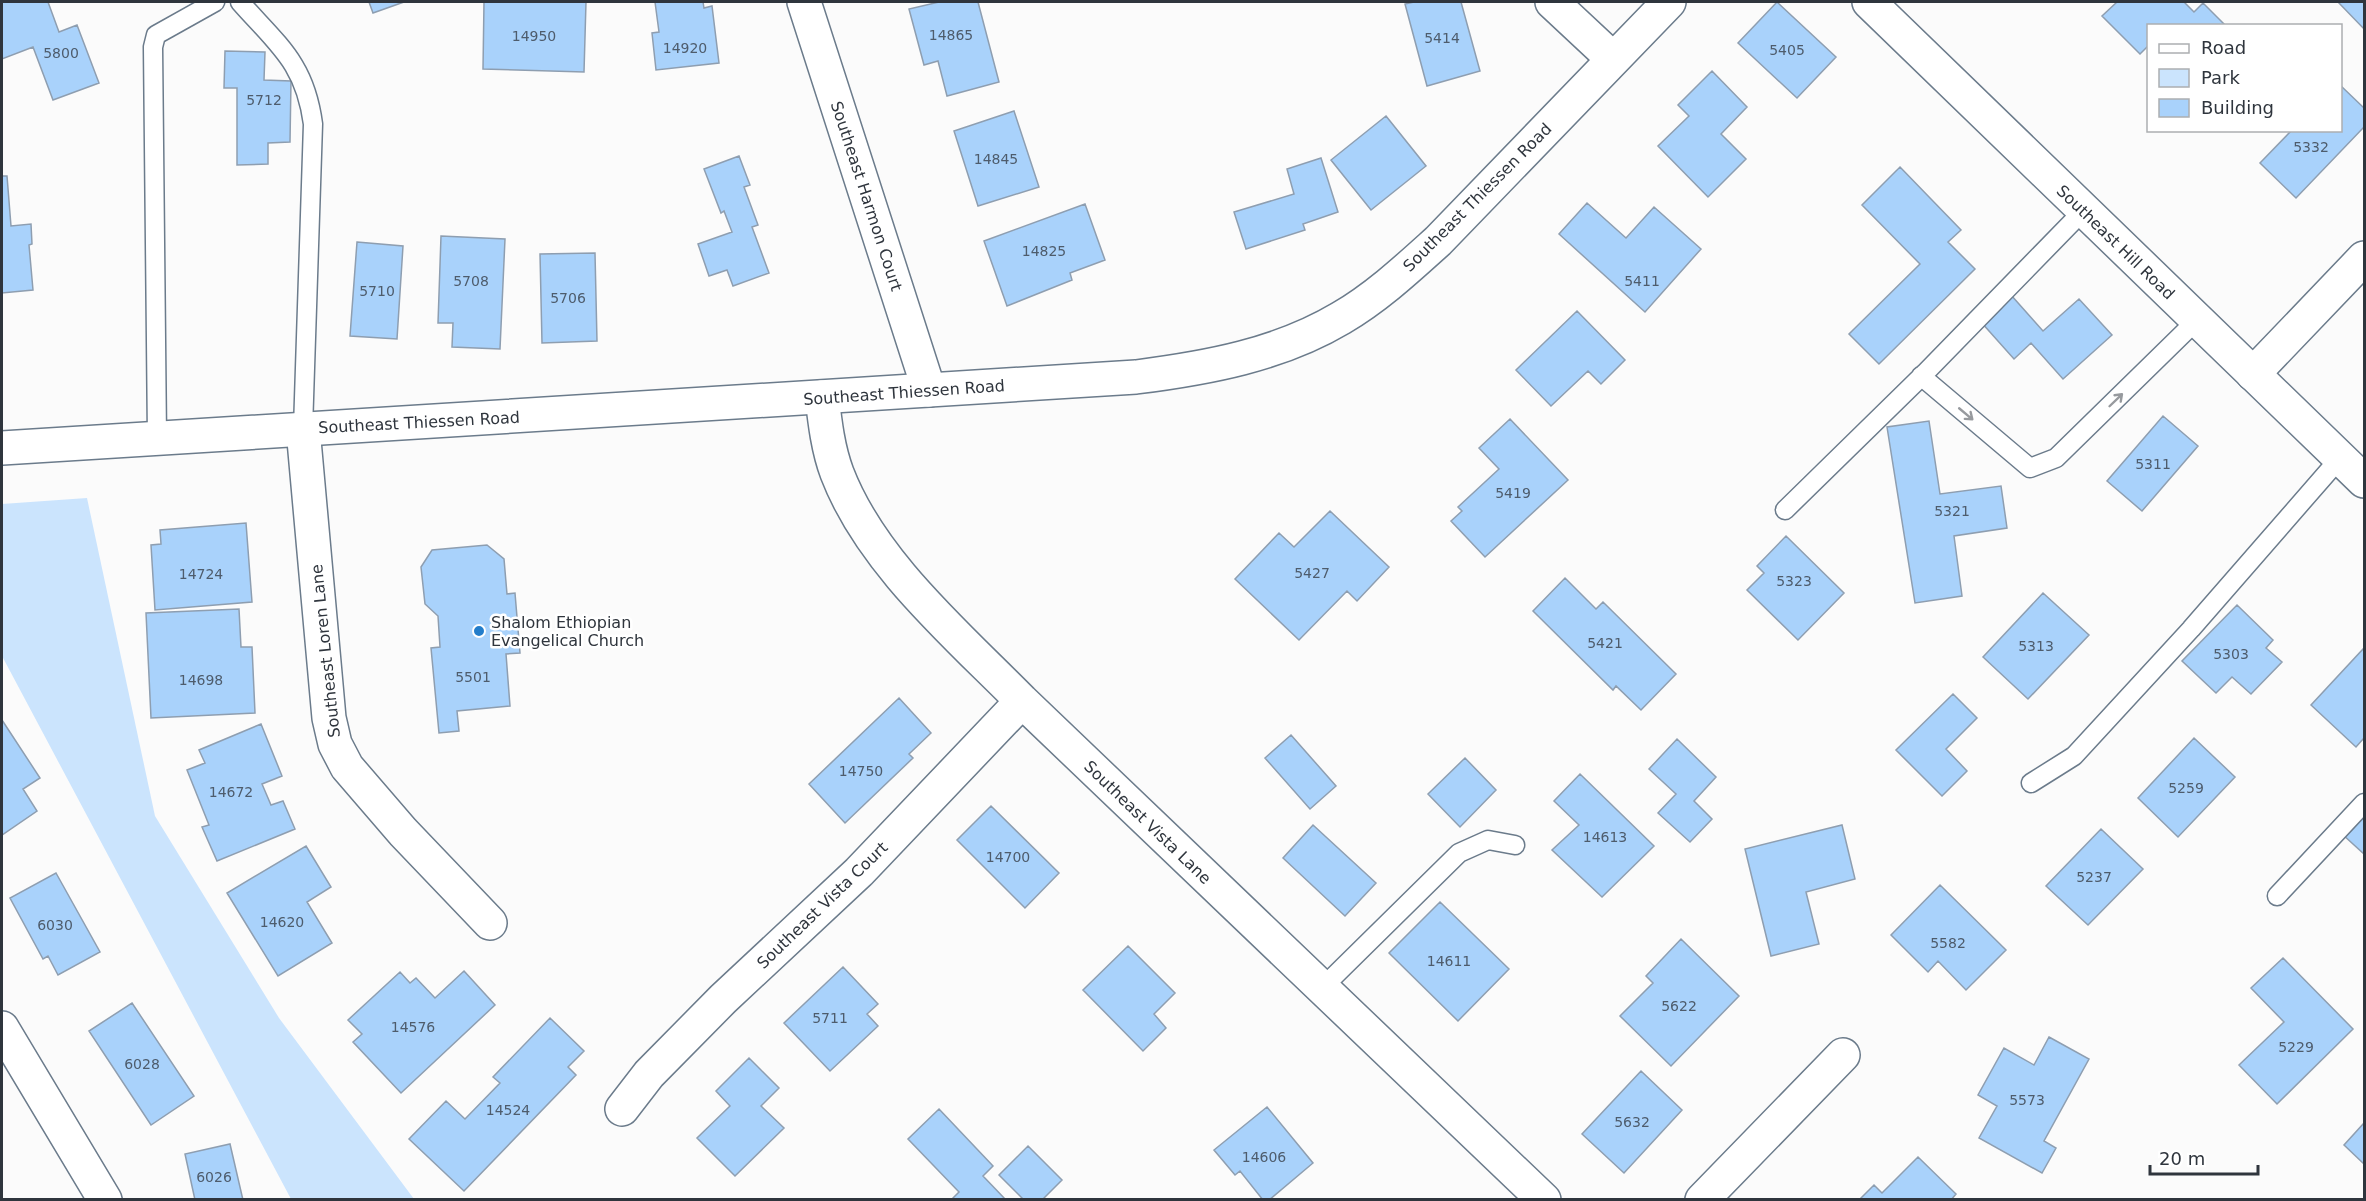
<svg xmlns="http://www.w3.org/2000/svg" width="2366" height="1201" font-family="'DejaVu Sans',sans-serif">
  <style>
    .green { fill: #cbe4fd }
    .building { fill: #a9d2fb; stroke: #8e9eb0; stroke-width: 1.5 }
    .lines { fill: none; stroke-linecap: round; stroke-linejoin: round }
    .service-casing { stroke: #6b7b8b; stroke-width: 21 }
    .minor-casing { stroke: #6b7b8b; stroke-width: 36 }
    .tertiary-casing { stroke: #6b7b8b; stroke-width: 36 }
    .secondary-casing { stroke: #6b7b8b; stroke-width: 36 }
    .service { stroke: #fff; stroke-width: 18 }
    .minor { stroke: #fff; stroke-width: 33 }
    .tertiary { stroke: #fff; stroke-width: 33 }
    .secondary { stroke: #fff; stroke-width: 33 }
    .oneway { stroke: #979a9e }
    .poi-dot { fill: #237dca; stroke: #fff; stroke-width: 2 }
    .labels { text-anchor: middle; stroke-width: 5; stroke-linejoin: round; paint-order: stroke }
    .number-label { font-size: 14px; fill: #4e5c6c }
    .street-label { font-size: 16px; fill: #2f353d; stroke: #fff }
    .poi-label { font-size: 16px; fill: #2f353d; stroke: #fff; text-anchor: start }
  </style>
  <rect width="100%" height="100%" fill="#fbfbfb"/>
  <!-- green -->
  <path class="green" d="M87 498 155 816 279 1018 414 1199H291L2 656V504Z"/>
  <!-- building -->
  <path class="building" d="M2 2H48L59 32 77 25 99 83 53 100 33 47 2 59Z
    M369 2H404L373 13Z
    M484 2H586L584 72 483 69Z
    M655 2H703L704 8 712 6 719 63 656 70 652 33 659 32Z
    M939 2H978L999 82 947 96 938 61 924 65 909 9Z
    M1414 2H1461L1480 71 1427 86 1405 4Z
    M1777 2 1836 57 1797 98 1738 43Z
    M2117 2H2184L2194 12 2203 3 2226 26H2148V46L2140 54 2102 16Z
    M2338 2H2364V29Z
    M225 51 265 52 264 80 291 81 290 142 268 143V164L237 165V88H224Z
    M1712 71 1747 107 1721 134 1746 159 1708 197 1658 146 1689 116 1678 105Z
    M2340 85 2364 108V127L2296 198 2260 163 2292 130H2340Z
    M1014 111 1039 187 978 206 954 131Z
    M1386 116 1426 166 1371 210 1331 160Z
    M739 156 750 185 744 187 758 225 752 227 769 273 733 286 727 270 709 276 698 244 732 232 724 211 721 213 704 169Z
    M1321 158 1338 212 1303 224 1305 230 1246 249 1234 212 1294 194 1287 169Z
    M1900 167 1961 230 1948 242 1975 269 1879 364 1849 334 1920 264 1862 205Z
    M2 176H7L11 226 31 224 32 244 29 245 33 290 2 293Z
    M1587 203 1626 238 1654 207 1701 249 1645 312 1559 234Z
    M1085 204 1105 260 1070 273 1072 280 1007 306 984 241Z
    M441 236 505 239 500 349 452 347 453 323H438Z
    M357 242 403 246 397 339 350 336Z
    M595 253 597 341 542 343 540 254Z
    M2011 295 2043 331 2079 299 2112 335 2063 379 2031 343 2014 359 1981 322Z
    M1577 311 1625 360 1601 384 1588 371 1551 406 1516 370Z
    M2163 416 2198 446 2142 511 2107 481Z
    M1510 419 1568 480 1485 557 1451 521 1462 511 1458 507 1499 469 1479 448Z
    M1929 421 1940 494 2001 486 2007 528 1954 536 1962 596 1915 603 1887 427Z
    M1330 511 1389 567 1357 601 1347 591 1299 640 1235 579 1279 533 1294 547Z
    M246 523 252 602 155 610 151 545 161 544 160 530Z
    M1786 536 1844 593 1798 640 1747 590 1764 573 1757 566Z
    M487 545 504 559 507 594 515 593 520 653 506 654 510 706 457 711 459 731 439 733 431 648 440 647 438 616 425 604 421 567 432 550Z
    M1565 578 1596 609 1603 602 1676 674 1641 710 1616 686 1613 690 1533 611Z
    M2043 593 2089 635 2028 699 1983 657Z
    M2237 605 2273 640 2266 648 2282 662 2251 694 2232 677 2216 693 2182 661Z
    M239 609 241 647H252L255 713 151 718 146 613Z
    M2364 648V738L2356 747 2311 705Z
    M1953 694 1977 718 1946 749 1967 771 1942 796 1896 750Z
    M899 698 931 733 909 754 913 758 845 823 809 784Z
    M2 720 40 778 23 789 37 811 2 835Z
    M261 724 282 776 262 784 271 805 283 801 295 829 217 861 202 827 209 825 187 770 205 763 199 750Z
    M1291 735 1336 786 1310 809 1265 758Z
    M2194 738 2235 777 2178 837 2138 798Z
    M1677 739 1716 777 1694 801 1712 819 1690 842 1658 813 1676 794 1649 769Z
    M1465 758 1496 790 1460 827 1428 794Z
    M1580 774 1654 846 1602 897 1552 850 1579 825 1554 801Z
    M991 806 1059 873 1025 908 957 840Z
    M2364 810V854L2342 834Z
    M1313 825 1376 883 1345 916 1283 858Z
    M1842 825 1855 879 1806 892 1819 944 1771 956 1745 849Z
    M2101 829 2143 869 2088 925 2046 886Z
    M306 846 331 887 307 902 332 943 278 976 227 893Z
    M56 873 100 952 58 975 48 956 43 959 10 898Z
    M1940 885 2006 950 1966 990 1938 961 1928 972 1891 935Z
    M1440 902 1509 969 1458 1021 1389 953Z
    M1681 939 1739 996 1671 1066 1620 1016 1653 983 1646 976Z
    M1128 946 1175 993 1154 1014 1166 1028 1143 1051 1083 990Z
    M2283 958 2353 1029 2277 1104 2239 1065 2284 1022 2251 988Z
    M843 967 878 1004 867 1014 878 1026 830 1071 784 1023Z
    M464 971 495 1005 401 1093 353 1042 362 1034 348 1020 400 972 410 983 416 978 435 998Z
    M132 1003 194 1096 151 1125 89 1031Z
    M550 1018 584 1051 568 1067 576 1075 464 1191 409 1139 446 1101 465 1119 500 1083 493 1077Z
    M2049 1037 2089 1059 2044 1141 2056 1148 2042 1173 1979 1138 1997 1106 1978 1095 2004 1048 2034 1065Z
    M749 1058 779 1088 761 1106 784 1128 735 1176 697 1138 730 1106 716 1091Z
    M1641 1071 1682 1110 1624 1173 1582 1134Z
    M1267 1107 1313 1163 1269 1200H1263L1240 1171 1235 1175 1214 1150Z
    M939 1109 993 1166 983 1176 1006 1200H955L953 1198 959 1192 908 1139Z
    M2364 1123V1164L2344 1145Z
    M230 1144 243 1200H195L185 1154Z
    M1028 1146 1062 1180 1042 1200H1024L999 1175Z
    M1918 1157 1956 1194 1951 1200H1859L1874 1185 1882 1193Z"/>
  <g class="lines">
    <defs>
      <path id="service" d="M240 2C278 45 305 63 313 124L303 429
        M1921 376 2030 468 2056 458 2197 320
        M157 438 153 47 156 35 215 2
        M1785 510 1925 373 2084 210
        M2031 783 2074 756 2191 629 2340 458
        M2277 896 2364 803
        M1322 988 1459 853 1488 840 1515 845"/>
      <path id="minor" d="M804 2 929 390
        M1552 2 1613 59
        M2253 374 2364 258
        M822 397C825 423 828 449 837 473 871 562 957 635 1022 701L1544 1200
        M303 429 329 718 335 744 347 767 403 832 490 923
        M2 1028 105 1200
        M622 1109 649 1074 723 999 859 872 1022 701
        M1702 1200 1843 1055"/>
      <path id="tertiary" d="M1869 2 2364 481"/>
      <path id="secondary" d="M2 448 1136 377C1207 368 1279 355 1341 318 1377 297 1408 268 1438 241L1669 2"/>
    </defs>
    <!-- service casing -->
    <use href="#service" class="service-casing"/>
    <!-- minor casing -->
    <use href="#minor" class="minor-casing"/>
    <!-- tertiary casing -->
    <use href="#tertiary" class="tertiary-casing"/>
    <!-- secondary casing -->
    <use href="#secondary" class="secondary-casing"/>
    <!-- service -->
    <use href="#service" class="service"/>
    <!-- minor -->
    <use href="#minor" class="minor"/>
    <!-- tertiary -->
    <use href="#tertiary" class="tertiary"/>
    <!-- secondary -->
    <use href="#secondary" class="secondary"/>
  </g>
  <!-- one-way arrows -->
  <defs><path id="oneway-shaft" d="M-6 0H5M1.5-3L5.5 0L1.5 3" fill="none" stroke-width="1.6" stroke-linecap="round" stroke-linejoin="round" transform="scale(1.5)"/></defs>
  <g class="oneway">
    <use href="#oneway-shaft" transform="translate(2116 400) rotate(-44)"/>
    <use href="#oneway-shaft" transform="translate(1966 414) rotate(40)"/>
  </g>
  <!-- markers -->
  <circle class="poi-dot" cx="479" cy="631" r="6"/>
  <g class="labels">
    <!-- number labels -->
    <g class="number-label">
      <text x="951" y="40">14865</text>
      <text x="534" y="41">14950</text>
      <text x="1442" y="43">5414</text>
      <text x="685" y="53">14920</text>
      <text x="1787" y="55">5405</text>
      <text x="61" y="58">5800</text>
      <text x="264" y="105">5712</text>
      <text x="2311" y="152">5332</text>
      <text x="996" y="164">14845</text>
      <text x="1044" y="256">14825</text>
      <text x="471" y="286">5708</text>
      <text x="1642" y="286">5411</text>
      <text x="377" y="296">5710</text>
      <text x="568" y="303">5706</text>
      <text x="2153" y="469">5311</text>
      <text x="1513" y="498">5419</text>
      <text x="1952" y="516">5321</text>
      <text x="1312" y="578">5427</text>
      <text x="201" y="579">14724</text>
      <text x="1794" y="586">5323</text>
      <text x="1605" y="648">5421</text>
      <text x="2036" y="651">5313</text>
      <text x="2231" y="659">5303</text>
      <text x="473" y="682">5501</text>
      <text x="201" y="685">14698</text>
      <text x="861" y="776">14750</text>
      <text x="2186" y="793">5259</text>
      <text x="231" y="797">14672</text>
      <text x="1605" y="842">14613</text>
      <text x="1008" y="862">14700</text>
      <text x="2094" y="882">5237</text>
      <text x="282" y="927">14620</text>
      <text x="55" y="930">6030</text>
      <text x="1948" y="948">5582</text>
      <text x="1449" y="966">14611</text>
      <text x="1679" y="1011">5622</text>
      <text x="830" y="1023">5711</text>
      <text x="413" y="1032">14576</text>
      <text x="2296" y="1052">5229</text>
      <text x="142" y="1069">6028</text>
      <text x="2027" y="1105">5573</text>
      <text x="508" y="1115">14524</text>
      <text x="1632" y="1127">5632</text>
      <text x="1264" y="1162">14606</text>
      <text x="214" y="1182">6026</text>
    </g>
    <!-- street labels -->
    <g class="street-label">
      <text transform="translate(867 196) rotate(72)" y="6">Southeast Harmon Court</text>
      <text transform="translate(1477 197) rotate(-45)" y="6">Southeast Thiessen Road</text>
      <text transform="translate(2116 242) rotate(44)" y="6">Southeast Hill Road</text>
      <text transform="translate(904 392) rotate(-4)" y="6">Southeast Thiessen Road</text>
      <text transform="translate(419 422) rotate(-3)" y="6">Southeast Thiessen Road</text>
      <text transform="translate(325 651) rotate(-96)" y="6">Southeast Loren Lane</text>
      <text transform="translate(1148 822) rotate(44)" y="6">Southeast Vista Lane</text>
      <text transform="translate(822 905) rotate(-44)" y="6">Southeast Vista Court</text>
    </g>
    <!-- poi labels -->
    <g class="poi-label">
      <text x="491" y="628">Shalom Ethiopian<tspan x="491" dy="18">Evangelical Church</tspan></text>
    </g>
  </g>
  <!-- border -->
  <rect width="2366" height="1201" fill="none" stroke="#2f353d" stroke-width="6"/>
  <!-- legend -->
  <rect x="2147" y="24" width="195" height="108" fill="#ffffff" stroke="#acaeb1" stroke-width="1.5"/>
  <rect x="2159" y="44" width="30" height="9" fill="#ffffff" stroke="#acaeb1" stroke-width="1.5"/>
  <text x="2201" y="54" font-size="18" fill="#2f353d">Road</text>
  <rect x="2159" y="69" width="30" height="18" fill="#cbe4fd" stroke="#acaeb1" stroke-width="1.5"/>
  <text x="2201" y="84" font-size="18" fill="#2f353d">Park</text>
  <rect x="2159" y="99" width="30" height="18" fill="#a9d2fb" stroke="#acaeb1" stroke-width="1.5"/>
  <text x="2201" y="114" font-size="18" fill="#2f353d">Building</text>
  <!-- scale -->
  <path d="M2150 1165v9h108v-9" fill="none" stroke="#2f353d" stroke-width="3"/>
  <text x="2159" y="1165" font-size="18" fill="#2f353d" stroke="#ffffff" stroke-width="4.5" paint-order="stroke">20 m</text>
</svg>
